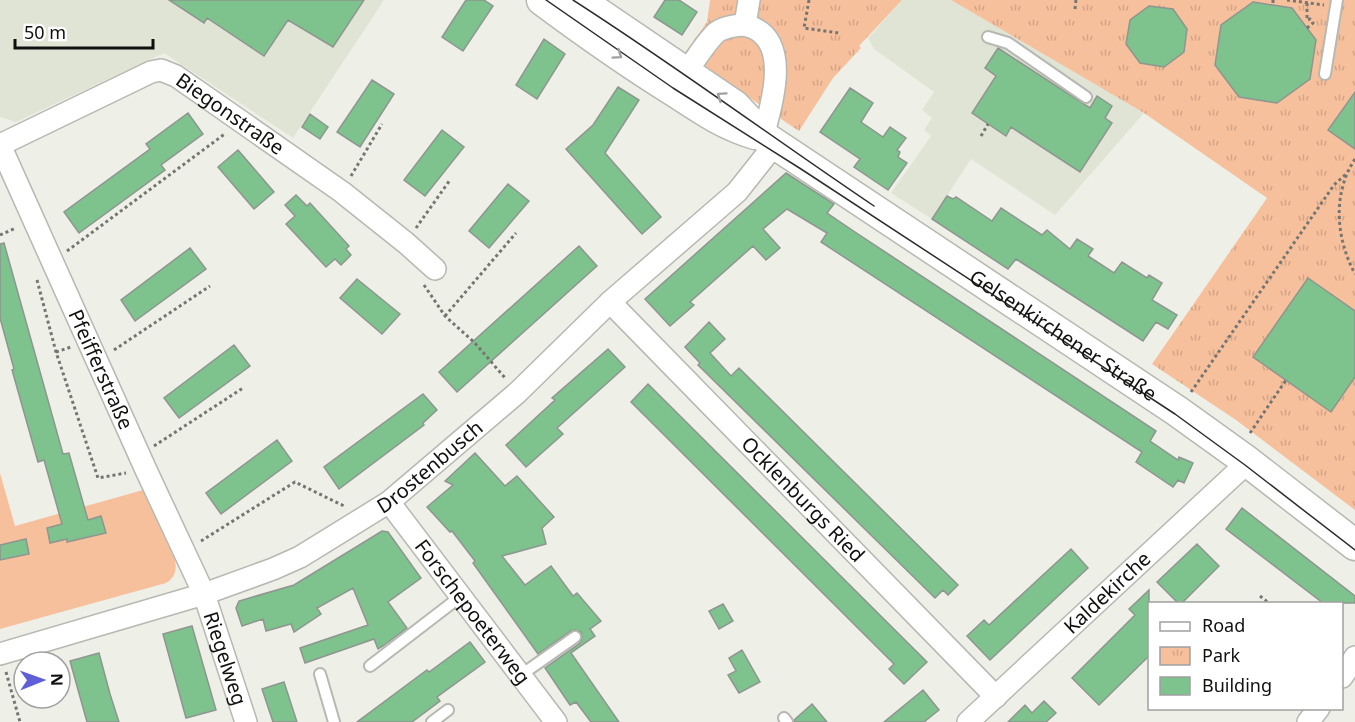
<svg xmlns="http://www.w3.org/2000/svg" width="1355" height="722" font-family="'Noto Sans',sans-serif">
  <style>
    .built { fill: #e0e4d5 }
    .park { fill: url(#park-tufts) }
    .garden { fill: #f7c09d }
    .building { fill: #7ec28d; stroke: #8f9590; stroke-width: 1.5 }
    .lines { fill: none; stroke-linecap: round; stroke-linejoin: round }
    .lane-casing { stroke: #b6b8b1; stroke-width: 14 }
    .street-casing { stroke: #b6b8b1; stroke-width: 24 }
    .secondary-casing { stroke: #b6b8b1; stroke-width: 33 }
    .path { stroke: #757671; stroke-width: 3; stroke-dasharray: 3 3; stroke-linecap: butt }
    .lane { stroke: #fff; stroke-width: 10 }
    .street { stroke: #fff; stroke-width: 21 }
    .secondary { stroke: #fff; stroke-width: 30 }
    .tram { stroke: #2d2e2a; stroke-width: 1.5 }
    .oneway { stroke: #9fa09f }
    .labels { text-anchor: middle; stroke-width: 4.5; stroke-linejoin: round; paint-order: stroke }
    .street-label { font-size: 20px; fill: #10110e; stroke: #fff }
  </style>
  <defs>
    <pattern id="park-tufts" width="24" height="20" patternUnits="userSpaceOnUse" patternTransform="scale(1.5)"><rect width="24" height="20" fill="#f7c09d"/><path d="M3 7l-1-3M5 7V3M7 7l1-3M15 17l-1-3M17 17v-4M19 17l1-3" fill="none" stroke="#d3a486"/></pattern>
  </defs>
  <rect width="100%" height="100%" fill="#eef0e8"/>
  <!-- built -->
  <path class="built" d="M0 0H384L293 138 164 53 16 122 0 117Z
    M902 0H951L1144 113 1055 215 971 159 932 219 891 193 931 136 924 130 932 118 922 110 934 92 874 49 868 38Z"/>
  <!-- park -->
  <path class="park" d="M710 0H902L859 46 861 48 833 78 799 131 684 54 707 22Z
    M951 0H1355V510L1236 420 1152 364 1267 198 1144 113Z"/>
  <!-- garden -->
  <path class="garden" d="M0 473 15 526 143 490 175 560C177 570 175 578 166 583L0 629Z"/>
  <!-- building -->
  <path class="building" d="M169 0H364L333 47 288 20 264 56 207 18 204 23Z
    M466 0H484L493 6 463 51 442 37Z
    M665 0H679L697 12 682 35 654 17Z
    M1253 2 1292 8 1316 40 1310 79 1277 103 1239 97 1215 65 1221 25Z
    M1149 6 1173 9 1187 29 1184 52 1164 67 1140 63 1126 44 1130 20Z
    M544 39 565 54 537 99 516 85Z
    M998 48 1090 108 1097 96 1112 106 1105 118 1112 123 1080 172 1011 127 1006 136 972 113 996 76 985 68Z
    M372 80 394 94 360 147 337 132Z
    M618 87 639 100 605 153 661 217 642 234 566 149 593 125Z
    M850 88 873 103 861 122 883 137 890 127 906 138 897 150 900 152 898 157 907 163 888 190 854 167 860 159 820 132Z
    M1355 92V149L1328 130Z
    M188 113 203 134 161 165 165 170 79 233 64 212 150 149 146 144Z
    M310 114 328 127 320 139 302 127Z
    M442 130 464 147 425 196 404 180Z
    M238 150 274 192 254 209 218 167Z
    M786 173 834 204 827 213 855 232 1156 431 1150 441 1178 460 1179 457 1193 463 1184 483 1178 480 1173 487 1136 462 1142 452 821 242 827 233 787 209 763 229 780 248 766 260 753 246 690 302 694 305 670 326 645 299Z
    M508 184 529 201 489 248 469 231Z
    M296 195 307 206 310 203 349 246 346 249 351 255 341 265 335 259 326 267 286 224 295 216 285 205Z
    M947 196 953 199 956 197 992 221 1001 208 1042 235 1047 230 1070 249 1077 239 1093 249 1088 256 1114 273 1122 262 1147 278 1149 275 1162 283 1152 300 1177 315 1168 329 1156 322 1143 341 1016 259 1008 269 932 219Z
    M4 243 63 454 69 453 88 520 101 516 106 533 67 542V539L50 543 47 528 62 524 44 460 38 462 12 370 14 369 0 318V244Z
    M579 246 597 266 457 392 439 372Z
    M190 248 206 269 135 321 121 300Z
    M1308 278 1355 311V377L1331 412 1253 357Z
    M357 279 400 314 382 334 340 298Z
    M709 322 725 339 710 353 731 376 739 368 958 585 948 595 943 590 935 598 698 365 700 363 685 347Z
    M234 345 250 366 179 418 164 398Z
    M608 349 625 367 557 428 563 434 526 467 506 445 555 400 552 398Z
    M648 384 927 662 904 684 889 669 894 664 631 402Z
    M423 394 437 410 423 423 424 425 339 489 324 467Z
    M277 440 292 461 221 514 206 493Z
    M475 453 505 486 517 476 554 517 542 528 546 544 502 556 525 585 551 566 573 596 577 593 601 621 590 629 595 636 571 653 619 722H591L576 702 570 705 545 668 580 643 582 637 581 632 575 630 571 631 538 654 473 563 475 561 452 531 450 532 427 507 453 485 445 481Z
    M1242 508 1355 596V603H1323L1226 529Z
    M382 531 388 532 421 578 388 602 407 628 383 646 378 649 374 639 305 663 300 648 368 625 353 588 317 608 321 614 294 632 291 624 266 631 263 619 242 626 236 608 239 601 294 585Z
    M26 539 29 554 0 560V545Z
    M1197 544 1219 566 1182 603H1178L1157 582Z
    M1071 549 1088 568 990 660 967 636 984 620 989 625Z
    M1149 590V656L1099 705 1072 678 1135 615 1129 609Z
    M723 604 733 621 719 629 709 611Z
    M192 626 216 710 186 718 163 634Z
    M470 642 485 662 437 697 440 701 412 722H357L420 675 427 670 429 672Z
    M742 650 760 682 739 693 728 675 736 671 729 658Z
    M99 653 110 694 119 722H87L70 661Z
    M284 682 297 722H273L262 689Z
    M923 690 939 710 924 722H884Z
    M1044 701 1056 713 1046 722H1008L1025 705 1032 713Z
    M812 704 827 722H794V720Z"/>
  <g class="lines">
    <defs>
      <path id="lane" d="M988 37 1008 43 1086 97
        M1325 74 1337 0
        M370 666 461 596
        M320 674 334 722
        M521 675 575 637
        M784 718 787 722
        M432 722 448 710"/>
      <g id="street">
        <path d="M745 25 749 0"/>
        <path d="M686 72C695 61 707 40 717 32 724 27 740 24 748 26 792 38 772 105 763 136"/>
        <path id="s1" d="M0 145 146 470 204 594 246 722"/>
        <path id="s2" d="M0 145 151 72 161 70 176 76 342 192 406 243 435 269"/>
        <path id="s3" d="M610 302 996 697"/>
        <path id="s4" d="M389 502 556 722"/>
        <path id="s5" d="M0 654 204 594 273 569 300 557 389 502 517 393 610 302 737 192 775 144"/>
        <path d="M1342 677 1355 657"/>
        <path id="s6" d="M968 722 1248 462"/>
        <path d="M1308 722 1319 708"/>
      </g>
      <g id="secondary">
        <path d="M542 0C585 32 629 63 674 91 700 108 724 125 755 134"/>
        <path id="s7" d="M579 0 735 106 763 136 775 144 1177 411 1248 462 1355 545"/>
      </g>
    </defs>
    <!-- lane casing -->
    <use href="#lane" class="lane-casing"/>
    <!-- street casing -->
    <use href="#street" class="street-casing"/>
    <!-- secondary casing -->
    <use href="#secondary" class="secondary-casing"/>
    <!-- path -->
    <path class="path" d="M809 0 804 28 839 33
      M1273 0V5
      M1287 0 1324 5
      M1307 3V20L1310 19 1313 23 1307 28
      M1075 9 1076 0
      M981 136 988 124
      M1355 159C1332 194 1336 238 1355 274
      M351 176 382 124
      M416 228 450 180
      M0 235 16 228
      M67 251 226 133
      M37 280 56 352 98 478 126 473
      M424 285 445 316 474 342 506 379
      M445 316 516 233
      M114 350 210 286
      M56 352 71 347
      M1191 392 1334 185 1346 174
      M1250 433 1286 380
      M154 446 243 388
      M201 541 295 482 346 507
      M1260 596 1270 604
      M6 672 20 722"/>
    <!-- lane -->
    <use href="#lane" class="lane"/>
    <!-- street -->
    <use href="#street" class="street"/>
    <!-- secondary -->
    <use href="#secondary" class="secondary"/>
    <!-- tram -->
    <path class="tram" d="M546 0 673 88 801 169 1175 414 1245 465 1355 550
      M573 0C676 66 773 138 874 206"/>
  </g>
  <!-- one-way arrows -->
  <defs><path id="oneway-chevron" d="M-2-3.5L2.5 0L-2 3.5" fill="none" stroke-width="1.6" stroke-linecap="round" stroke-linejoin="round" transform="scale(1.5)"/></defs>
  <g class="oneway">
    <use href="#oneway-chevron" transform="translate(618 55) rotate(35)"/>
    <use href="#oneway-chevron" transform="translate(721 96) rotate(-145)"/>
  </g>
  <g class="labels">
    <!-- street labels -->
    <g class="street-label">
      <text dy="7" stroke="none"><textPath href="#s2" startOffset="260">Biegonstraße</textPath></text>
      <text dy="7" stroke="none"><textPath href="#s7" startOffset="590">Gelsenkirchener Straße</textPath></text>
      <text dy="7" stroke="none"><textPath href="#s1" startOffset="246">Pfeifferstraße</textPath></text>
      <text dy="7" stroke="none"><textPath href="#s5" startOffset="474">Drostenbusch</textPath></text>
      <text dy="7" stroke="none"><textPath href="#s3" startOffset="276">Ocklenburgs Ried</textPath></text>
      <text dy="7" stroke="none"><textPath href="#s6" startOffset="190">Kaldekirche</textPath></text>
      <text dy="7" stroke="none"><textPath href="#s4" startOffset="138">Forschepoeterweg</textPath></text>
      <text dy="7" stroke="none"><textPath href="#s1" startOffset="561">Riegelweg</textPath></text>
    </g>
  </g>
  <!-- legend -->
  <rect x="1148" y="602" width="195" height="108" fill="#ffffff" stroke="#9fa09f" stroke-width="1.5"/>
  <rect x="1160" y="622" width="30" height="9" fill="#ffffff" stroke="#9fa09f" stroke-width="1.5"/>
  <text x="1202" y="632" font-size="18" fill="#10110e">Road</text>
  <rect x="1160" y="647" width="30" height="18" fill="url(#park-tufts)" stroke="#9fa09f" stroke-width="1.5"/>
  <text x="1202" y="662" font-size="18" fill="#10110e">Park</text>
  <rect x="1160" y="677" width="30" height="18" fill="#7ec28d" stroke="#9fa09f" stroke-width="1.5"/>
  <text x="1202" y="692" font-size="18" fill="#10110e">Building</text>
  <!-- north arrow -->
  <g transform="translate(42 680) rotate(89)"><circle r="28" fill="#ffffff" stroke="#9fa09f" stroke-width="1.5"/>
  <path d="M0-4.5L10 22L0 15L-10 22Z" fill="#5f5fd8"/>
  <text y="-9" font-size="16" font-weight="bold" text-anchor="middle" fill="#10110e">N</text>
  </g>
  <!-- scale -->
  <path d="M15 39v9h138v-9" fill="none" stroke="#10110e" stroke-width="3"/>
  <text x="24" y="39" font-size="18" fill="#10110e" stroke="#ffffff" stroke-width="4.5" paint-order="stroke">50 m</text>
</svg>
